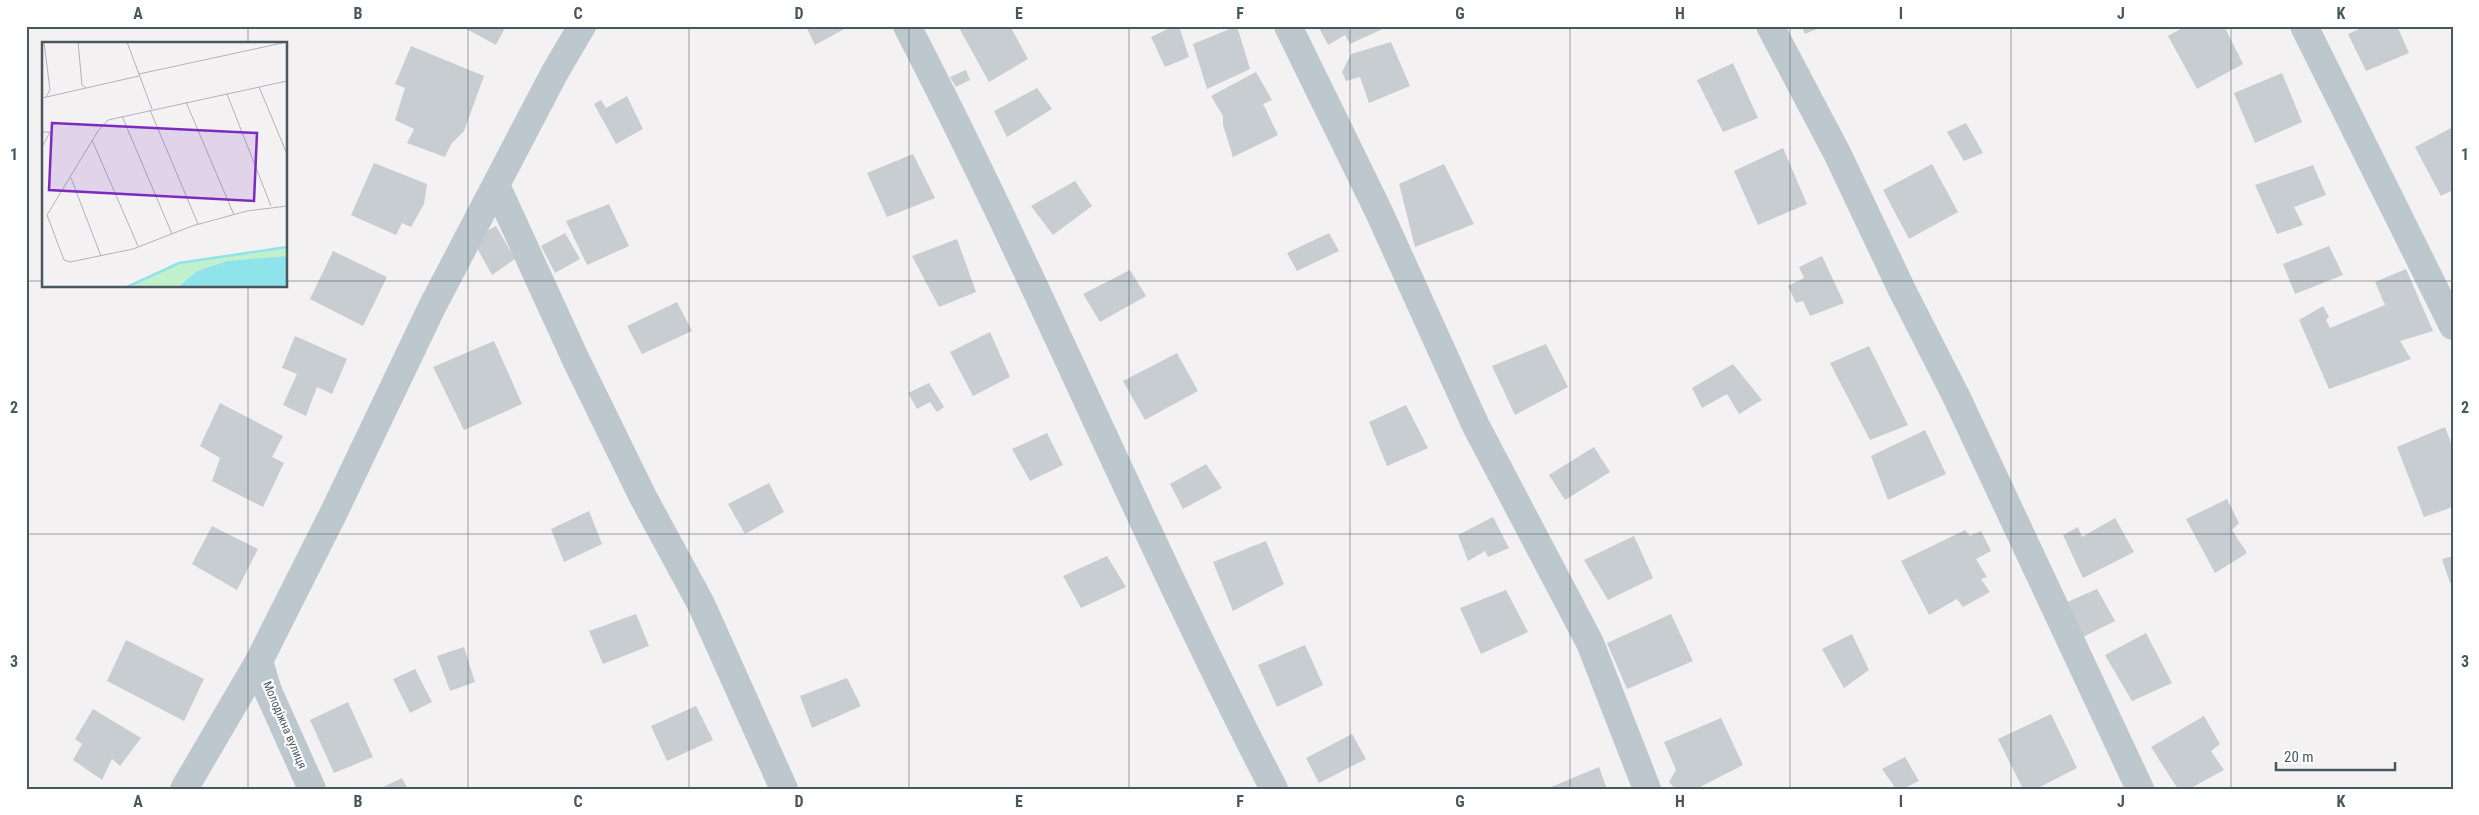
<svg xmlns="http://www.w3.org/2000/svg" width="2479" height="815" font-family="'Roboto Condensed',sans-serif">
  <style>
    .building { fill: #c8cdd1 }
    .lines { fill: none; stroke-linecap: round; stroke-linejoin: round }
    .minor { stroke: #bdc7ce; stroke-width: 28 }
    .grid { fill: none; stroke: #49575f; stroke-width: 1; stroke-opacity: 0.55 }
    .labels { text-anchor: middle; stroke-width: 4.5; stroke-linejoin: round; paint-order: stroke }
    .street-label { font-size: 12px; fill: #49575f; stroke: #fff }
    .inset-river { fill: none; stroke: #8fe4ec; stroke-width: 2.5 }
    .inset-road { fill: none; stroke: #b0b3b7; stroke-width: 1 }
    .view { fill: #7b2cbf; fill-opacity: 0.15; stroke: #7b2cbf; stroke-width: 2.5 }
    .inset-edge { fill: none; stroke: #49575f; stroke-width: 2.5 }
    .neatline { fill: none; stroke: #49575f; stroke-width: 2 }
    .grid-label { font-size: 16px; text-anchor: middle; font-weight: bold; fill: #49575f }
  </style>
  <rect width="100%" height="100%" fill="#f4f1f2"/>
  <!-- building -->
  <path class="building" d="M461 26H506L496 45Z
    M806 26H850L815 45Z
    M958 26H1010L1028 59 989 82Z
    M1174 26H1179L1189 57 1165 67 1151 37Z
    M1237 26 1250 69 1207 89 1193 44Z
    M1318 26H1389L1350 44 1345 35 1328 45Z
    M1801 26H1824L1805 34Z
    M2186 26H2224L2243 64 2197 89 2168 36Z
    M2366 26H2397L2409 53 2366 71 2348 34Z
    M1391 42 1410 86 1369 103 1360 77 1346 81 1342 72 1351 54Z
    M411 46 484 76 464 131 451 144 445 157 407 143 414 129 395 120 405 88 395 84Z
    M1733 63 1758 118 1723 132 1697 80Z
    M966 70 970 80 956 87 950 77Z
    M1256 72 1272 100 1263 104 1278 135 1233 157 1223 125V116L1211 96Z
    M2282 73 2302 122 2255 143 2234 93Z
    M1037 88 1052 109 1007 137 994 111Z
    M627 96 643 129 616 144 594 104 601 100 606 108Z
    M1966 123 1983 153 1964 161 1947 132Z
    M2453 127V190L2441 196 2415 147Z
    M1783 148 1807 204 1758 225 1734 171Z
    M913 154 935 198 887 217 867 173Z
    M374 163 427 184 424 204 411 227 402 223 396 235 351 215Z
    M1444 164 1474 224 1415 247 1399 184Z
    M1932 164 1958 212 1909 239 1883 190Z
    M2313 165 2326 195 2294 207 2303 225 2277 234 2255 185Z
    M1075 181 1092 206 1053 235 1031 206Z
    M609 204 629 246 587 265 566 221Z
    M496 226 515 259 492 275 472 239Z
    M565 233 580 259 555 273 541 246Z
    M1329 233 1339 251 1297 271 1287 253Z
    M957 239 976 292 939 307 912 256Z
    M2329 246 2343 275 2295 294 2283 264Z
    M333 251 387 277 363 326 310 299Z
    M1822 256 1844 303 1810 316 1803 301 1796 303 1788 286 1804 278 1799 267Z
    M2406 269 2433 331 2400 341 2411 359 2329 389 2299 320 2323 306 2329 317 2326 320 2330 328 2385 305 2375 282Z
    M1130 270 1146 296 1100 322 1083 294Z
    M677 302 692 331 642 354 627 326Z
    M990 332 1010 377 973 396 950 352Z
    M295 336 347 359 332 394 317 387 306 416 283 405 297 374 282 368Z
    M494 341 522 404 464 430 433 367Z
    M1546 344 1568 387 1515 415 1492 366Z
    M1869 346 1908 425 1870 440 1830 363Z
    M1177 353 1198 391 1145 420 1123 381Z
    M1733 364 1762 400 1739 414 1727 394 1702 408 1692 388Z
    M929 383 944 407 937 412 930 402 917 409 908 393Z
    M220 403 283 436 272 457 284 463 263 507 212 481 220 458 200 446Z
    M1406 405 1428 448 1387 466 1369 422Z
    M2445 427 2453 448V507L2424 517 2397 447Z
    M1925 430 1946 474 1888 500 1871 456Z
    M1047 433 1063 465 1030 481 1012 449Z
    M1594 447 1610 472 1565 500 1549 475Z
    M1206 464 1222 488 1183 509 1170 484Z
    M769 483 784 512 745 534 728 504Z
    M2227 499 2239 523 2232 530 2247 553 2215 573 2186 519Z
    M589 511 602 544 564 562 551 529Z
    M1493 517 1509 548 1488 557 1485 551 1468 561 1458 535Z
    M2115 518 2134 552 2083 578 2063 535 2078 527 2082 537Z
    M212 526 258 549 237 590 192 564Z
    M1965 530 1970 536 1981 531 1991 551 1976 559 1987 577 1981 579 1990 592 1963 607 1957 599 1929 615 1901 561Z
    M1634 536 1653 578 1608 600 1584 560Z
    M1266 541 1284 584 1233 611 1213 562Z
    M1107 556 1126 587 1081 608 1063 576Z
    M2453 556V582L2450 583 2442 559Z
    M2097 589 2115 621 2081 638 2065 603Z
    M1506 590 1528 632 1481 654 1460 608Z
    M636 614 649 646 603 664 589 631Z
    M1671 614 1693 661 1627 689 1607 643Z
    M2146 633 2172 683 2132 701 2105 655Z
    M1852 634 1869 670 1844 688 1822 649Z
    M126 640 204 679 184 721 107 681Z
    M1305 645 1323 685 1277 707 1258 665Z
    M464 647 475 682 450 691 437 656Z
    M415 669 432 702 410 713 393 679Z
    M847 678 861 706 812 728 800 696Z
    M348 702 373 757 334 773 310 720Z
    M696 706 713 740 667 761 651 726Z
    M93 709 141 738 120 766 112 759 102 780 73 760 82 744 75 739Z
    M2051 714 2077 768 2036 789H2023L1998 739Z
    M2204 716 2220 744 2211 751 2224 770 2189 789H2178L2151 747Z
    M1721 718 1743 765 1696 789H1675L1669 782 1676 770 1664 742Z
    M1352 734 1366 759 1319 783 1306 758Z
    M1905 757 1919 781 1902 789H1896L1882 769Z
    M1599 767 1607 789H1552L1551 787Z
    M402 778 408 789H379Z"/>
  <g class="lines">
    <!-- minor -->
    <path class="minor" d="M907 26C1037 277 1144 538 1274 789
      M1288 26 1378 210 1476 426 1590 643 1647 789
      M1770 26 1837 153 1902 290 1956 396 2140 789
      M2304 26 2453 326
      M496 185 576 360 643 497 701 604 784 789
      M259 661 268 691 312 789
      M184 789 259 661 334 512 432 307 555 72 582 26"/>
  </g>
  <!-- grid -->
  <path class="grid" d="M248 26V44M468 26V789M689 26V789M909 26V789M1129 26V789M1350 26V789M1570 26V789M1790 26V789M2011 26V789M2231 26V789M26 281H44M286 281H2453M248 286V789M26 534H2453"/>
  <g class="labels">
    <!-- street labels -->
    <g class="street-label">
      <text transform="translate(285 725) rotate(67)" y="4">Молодіжна вулиця</text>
    </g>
  </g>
  <!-- overview -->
  <g transform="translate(42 42)">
    <rect width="245" height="245" fill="#f4f1f2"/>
    <path d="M245 205V214L241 215 185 219 155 229 136 245H85L137 221Z" fill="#c1f0cd"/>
    <path d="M245 214V245H136L155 229 185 219Z" fill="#8fe4ec"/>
    <path class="inset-river" d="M85 245 137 221 245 205"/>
    <path class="inset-road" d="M2 0 8 48 4 55M36 0 40 43 44 46M85 0 110 67M97 32 245 0M245 39 66 78 56 89 5 173 22 218 28 220 91 207 150 184 205 169 245 164M217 45 245 112M185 52 229 164M0 56 97 34M144 60 192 173M108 68 156 182M80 74 130 192M0 90H8L0 105M50 98 96 204M29 136 59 214"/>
    <path class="view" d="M10 81 215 91 212 159 7 148Z"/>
    <rect width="245" height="245" class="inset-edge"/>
  </g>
  <!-- border -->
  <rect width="2479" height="815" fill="none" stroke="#ffffff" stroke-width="55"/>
  <!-- scale -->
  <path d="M2276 762v8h119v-8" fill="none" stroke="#49575f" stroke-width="2.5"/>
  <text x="2284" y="762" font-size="15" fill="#49575f" stroke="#ffffff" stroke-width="4" paint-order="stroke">20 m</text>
  <rect x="28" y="28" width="2424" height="760" class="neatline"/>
  <g class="grid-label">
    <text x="138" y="19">A</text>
    <text x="358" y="19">B</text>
    <text x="578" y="19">C</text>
    <text x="799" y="19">D</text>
    <text x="1019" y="19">E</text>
    <text x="1240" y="19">F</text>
    <text x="1460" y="19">G</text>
    <text x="1680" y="19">H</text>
    <text x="1901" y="19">I</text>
    <text x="2121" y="19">J</text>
    <text x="2341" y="19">K</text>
    <text x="14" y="160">1</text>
    <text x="2465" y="160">1</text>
    <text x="14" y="413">2</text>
    <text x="2465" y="413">2</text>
    <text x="14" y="667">3</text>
    <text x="2465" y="667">3</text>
    <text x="138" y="807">A</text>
    <text x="358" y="807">B</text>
    <text x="578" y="807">C</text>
    <text x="799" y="807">D</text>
    <text x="1019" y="807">E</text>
    <text x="1240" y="807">F</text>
    <text x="1460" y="807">G</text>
    <text x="1680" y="807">H</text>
    <text x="1901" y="807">I</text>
    <text x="2121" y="807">J</text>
    <text x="2341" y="807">K</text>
  </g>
</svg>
